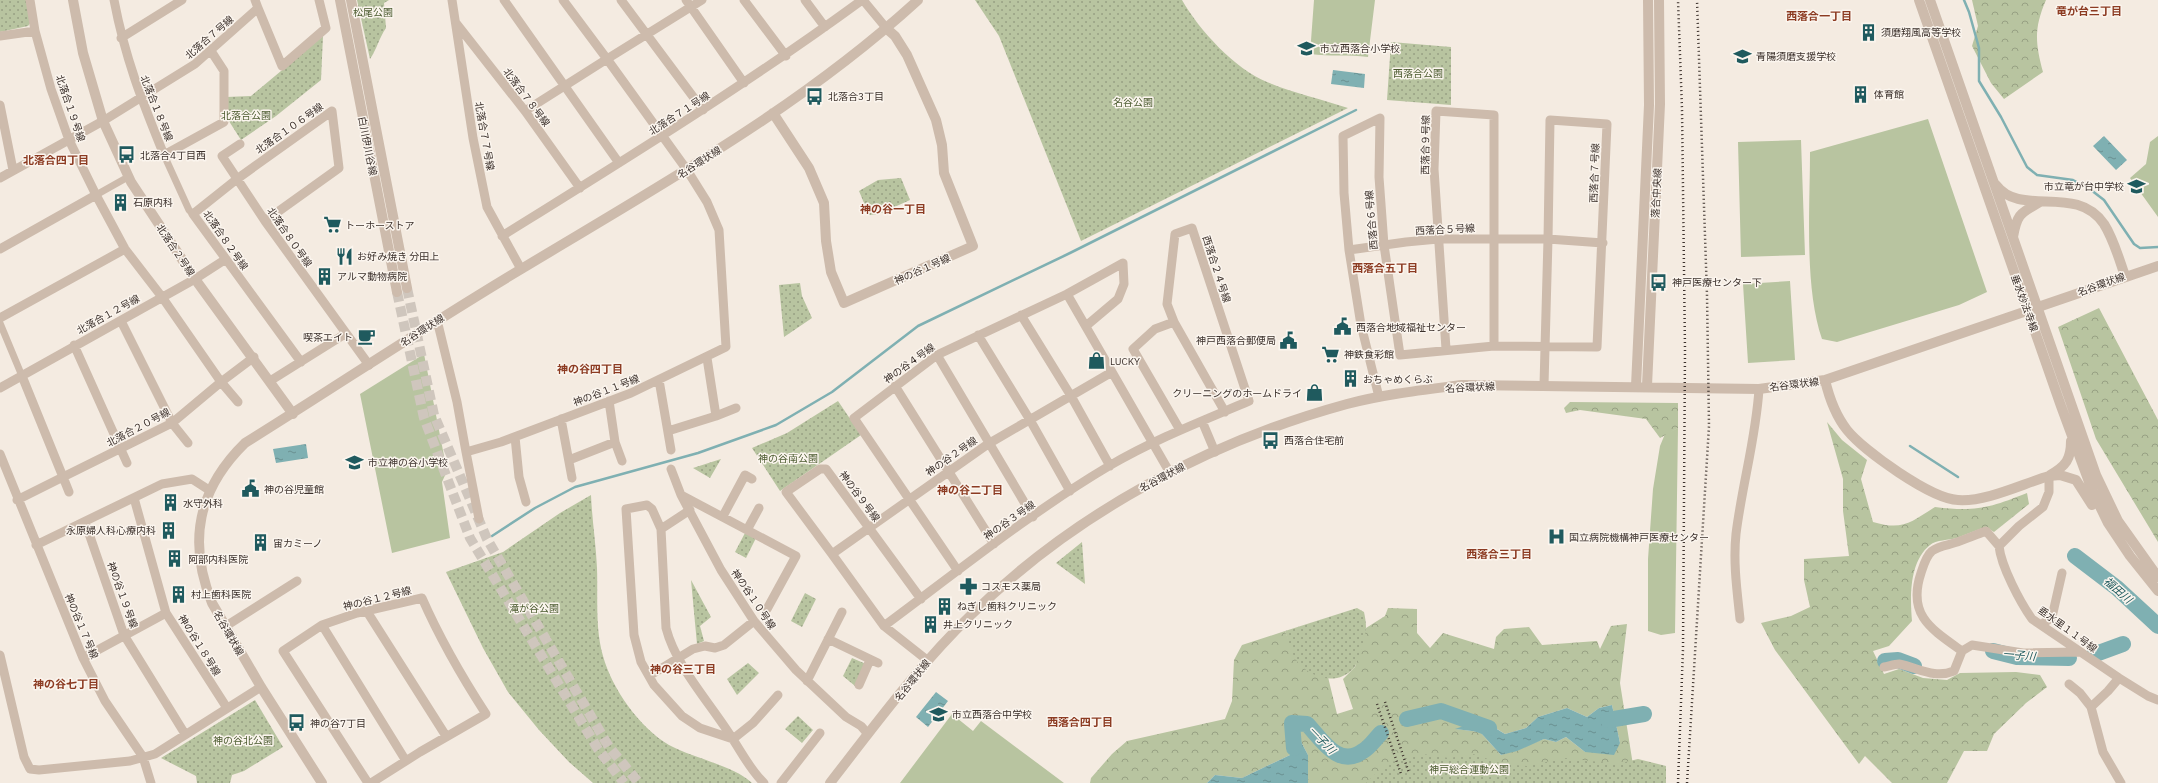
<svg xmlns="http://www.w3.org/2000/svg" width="2158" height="783" font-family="'IBM Plex Sans','Noto Sans JP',sans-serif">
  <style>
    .green { fill: #b8c4a0 }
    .forest { fill: url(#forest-crowns); fill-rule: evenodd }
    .park { fill: url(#park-dots) }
    .water { fill: url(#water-ripples) }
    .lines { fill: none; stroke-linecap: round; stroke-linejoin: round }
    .stream { stroke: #7fb0b2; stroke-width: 2.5 }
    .river { stroke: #7fb0b2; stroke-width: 16 }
    .tertiary-tunnel { stroke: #cfc6bd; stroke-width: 10; stroke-dasharray: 10 5; stroke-linecap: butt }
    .pedestrian { stroke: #cdbbac; stroke-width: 7 }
    .minor { stroke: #cdbbac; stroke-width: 9 }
    .tertiary { stroke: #cdbbac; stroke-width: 10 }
    .rail { stroke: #3b302b; stroke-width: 2.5; stroke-dasharray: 1 3; stroke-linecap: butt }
    .labels { text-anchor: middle; stroke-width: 3; stroke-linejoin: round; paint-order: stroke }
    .park-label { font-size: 10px; fill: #4a5a2e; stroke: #fbf5ee }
    .poi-label { font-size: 10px; fill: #3b302b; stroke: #fbf5ee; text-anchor: start }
    .street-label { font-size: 10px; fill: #3b302b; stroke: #fbf5ee }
    .neighbourhood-label { font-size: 11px; font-weight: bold; fill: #8c3b22; stroke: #fbf5ee }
    .water-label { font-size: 11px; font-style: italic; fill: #1f5a5e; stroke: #fbf5ee }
  </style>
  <defs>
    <pattern id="forest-crowns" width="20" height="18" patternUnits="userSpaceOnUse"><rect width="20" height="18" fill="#b8c4a0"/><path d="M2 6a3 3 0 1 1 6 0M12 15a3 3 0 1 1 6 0" fill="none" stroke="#97a083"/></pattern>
    <pattern id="park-dots" width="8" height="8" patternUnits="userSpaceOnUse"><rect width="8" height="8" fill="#b8c4a0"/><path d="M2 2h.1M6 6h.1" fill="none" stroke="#97a083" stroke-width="1.8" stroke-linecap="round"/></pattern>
    <pattern id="water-ripples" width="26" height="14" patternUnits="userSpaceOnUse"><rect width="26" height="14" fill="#7fb0b2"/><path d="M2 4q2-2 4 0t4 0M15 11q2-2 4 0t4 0" fill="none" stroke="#699091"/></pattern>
  </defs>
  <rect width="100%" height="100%" fill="#f4ebe1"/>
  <!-- green -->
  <path class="green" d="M1314 0H1375L1368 57C1349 54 1330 57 1310 54Z
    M1928 119 1987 292 1959 305 1837 342 1822 339C1804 287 1810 208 1810 152Z
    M2158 136V217L2130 178 2146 164 2150 142Z
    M1801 140 1805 255 1741 257 1738 142Z
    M1790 281 1795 360 1748 363 1743 284Z
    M424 354 447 471 442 482 450 538 392 553 360 394Z
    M1678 428 1675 633 1661 635 1648 631V559L1653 489 1660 446 1665 434Z
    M952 714 973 731 981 721 1064 783H900Z"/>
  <!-- forest -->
  <path class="forest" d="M1972 0H2046C2034 28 2035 42 2043 72L2004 99 1991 83 1972 46 1978 26Z
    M2099 308 2158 420V542L2096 439 2058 327Z
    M1570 402 1678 403V428L1660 438 1646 419 1580 410 1566 413 1564 408Z
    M1827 422 1842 440 1867 460 1861 479 1873 522C1903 531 1911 522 1935 507 1976 512 1989 508 2027 493L2029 504 1994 532 1986 527C1976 530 1967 534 1957 538 1949 540 1936 540 1930 545 1909 562 1910 597 1912 621L1889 646 1873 651 1884 674 1899 669 1923 678 1947 680 1960 673 2016 672 2040 675 2047 687 2026 703 1994 734 1987 751H1964L1947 783H1892L1865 756 1859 764 1775 650 1761 623 1791 616 1810 607 1804 580V559L1849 556 1843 511V479Z
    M1388 608 1417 609V633L1430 648 1443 633 1494 649 1496 637 1504 629 1529 627 1542 645 1597 641 1600 649 1611 626 1627 624 1620 683 1633 765 1655 783H1308V755L1298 736 1294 735 1290 723 1293 743 1290 755 1242 778 1215 775 1207 783H1090L1091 778 1112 754 1127 741 1225 719 1232 701 1234 660 1242 645 1285 631 1296 659 1328 677 1337 714 1353 709 1343 679 1355 667 1366 628 1385 616ZM1612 705 1620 743 1585 752 1566 737 1556 742 1544 739 1501 755 1480 732 1456 729 1494 727 1505 734 1526 728 1538 717 1567 708 1587 717 1599 708Z"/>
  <!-- park -->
  <path class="park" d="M0 0H28L31 22 28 26 0 32Z
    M357 0H389L384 3 386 28C379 38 377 49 370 59Z
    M975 0H1182C1199 30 1235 69 1267 82 1293 93 1321 99 1348 108L1081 241 999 36Z
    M323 36 321 80 276 116 241 140 227 118 226 97 251 96Z
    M1391 42 1451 47V105L1387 100Z
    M901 178 910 200 879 214 869 215 859 191 878 180Z
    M800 283 802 296 812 318 784 337 779 285Z
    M838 401 861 435 780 491 752 448 787 433Z
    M721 459 710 478 693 468Z
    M591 495C592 520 596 544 597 568 598 597 595 628 603 656 612 689 640 728 669 745 692 758 733 765 752 783H593L569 762 539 730 508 692 483 648 446 572 503 552 560 513Z
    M745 533 756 538 746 558 735 552Z
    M1082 542 1085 584 1056 563Z
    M691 580 711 617 700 626 704 641 697 644Z
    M805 593 816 599 802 627 791 621Z
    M1357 608 1364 612C1365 617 1366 622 1366 627 1366 634 1358 663 1354 668 1337 687 1310 678 1296 660 1291 652 1288 640 1285 631Z
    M852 658 866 664 855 686 843 676Z
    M748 663 759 673 737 695 727 679Z
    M255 700 283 747 244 771 232 775 230 783H197L196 776 161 758Z
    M798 716 813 730 802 743 785 729Z
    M1423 754 1449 758 1473 754 1503 764 1527 766 1565 758 1617 764 1638 759 1666 766V783H1366L1387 763Z"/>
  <!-- water -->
  <path class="water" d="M1333 70 1365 74 1364 88 1331 84Z
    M2104 136 2127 160 2116 170 2093 146Z
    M306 444 308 458 276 463 273 449Z
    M936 692 948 701 928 727 916 717Z
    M1612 705 1620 743 1614 755 1585 752 1566 737 1556 742 1544 739 1517 751 1501 755 1480 732 1455 729C1481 721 1481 719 1505 734L1526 728 1538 717 1567 708 1587 717 1599 708Z
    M1290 723 1294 729V735L1298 736 1308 755V783H1207L1215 775 1242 778 1290 755 1293 743Z"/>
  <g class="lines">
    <!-- stream -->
    <path class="stream" d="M1964 0 1969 12 1979 48V81L2001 117 2027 167 2037 175 2073 180 2091 190 2104 200 2134 244 2140 248 2158 247
      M1910 446 1958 477
      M492 536 535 508 575 487 698 453 776 425 832 392 918 326 1070 253 1356 110"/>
    <!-- river -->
    <path class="river" d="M2075 556 2117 588 2158 626
      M1993 651 2017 657 2069 658
      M2093 655 2123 644
      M1885 661 1898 660 1914 666
      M1407 719 1441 711 1489 728
      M1608 720 1644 714
      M1294 748 1292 723 1307 724C1322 740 1339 769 1363 751 1370 747 1375 739 1381 733"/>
    <!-- tertiary-tunnel -->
    <path class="tertiary-tunnel" d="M407 288 434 415 487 539 609 747 639 783
      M397 292 424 418 470 538 598 749 624 783"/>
    <!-- pedestrian -->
    <path class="pedestrian" d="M164 155 189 210 193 214
      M96 195 128 177
      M0 323 22 376"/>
    <!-- minor -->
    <path class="minor" d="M114 0C125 58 142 101 164 155L224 122V71L211 51
      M452 0 473 138 487 207 521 269
      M504 0 619 163
      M621 0 703 110
      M686 0 744 83
      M744 0 786 56
      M805 0 825 27
      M863 0 887 29
      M258 8 282 66 326 28 319 0
      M456 23 525 111 580 188
      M0 36 35 31
      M121 38 182 0
      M0 105 13 170
      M525 111 607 59 563 0
      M240 144 222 156 265 221 369 365
      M0 178 103 121 195 64 258 8 255 0
      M265 221 339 168 332 111 237 179 193 214 301 362
      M502 236C624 160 746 85 862 0
      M0 249 96 195
      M1349 250 1344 193 1343 136 1380 118 1379 177 1384 245 1400 355 1494 346 1597 347 1607 124 1550 120 1548 239 1603 243
      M1067 294 1123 263 1124 284 1118 299 1086 326
      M1021 315 1071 396 1110 466
      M0 318 125 249
      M437 320 457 402 466 452 501 442 631 393 726 347 719 230 707 202 687 170 607 59 702 0
      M121 321 172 423 188 443
      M1174 322 1155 329 1133 349 1180 430
      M978 335 1030 420 1070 491
      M74 345 127 463
      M1446 349 1434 169 1436 111 1494 115V346
      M937 355 1033 517
      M22 376 63 477 172 423 221 382 162 297 125 249 96 195 69 140 51 89 35 31 30 0
      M659 380 671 450
      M270 381 345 334
      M895 386 994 544
      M0 388 195 279 226 259
      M1379 397 1361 325 1349 250 1406 242 1438 239H1548L1544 385
      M609 401 615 442 622 461
      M238 402 221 382 254 357
      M716 416 736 408
      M561 419 572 478
      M1202 421 1215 452
      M668 431 716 416 707 358
      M515 437 519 477 526 502
      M466 452 479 519
      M0 454 83 658 105 701 143 757 151 783
      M569 460 615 442
      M671 469 681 495 721 570 754 621 796 670 846 717 861 726 868 734
      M681 495 796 556 767 609
      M134 498 166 613 227 708
      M17 500 63 477 69 492
      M690 510 661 529 666 628C676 667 711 704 732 738 742 753 751 771 764 783
      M723 516 745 475 752 479
      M85 522 124 635 185 734
      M661 529 652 509 647 505 626 509 634 635 641 662 654 685 682 716 700 728 733 739 753 723 778 695
      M747 530 759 508
      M36 545 162 484 192 479 209 490
      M1999 546C2001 566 2020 602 2032 619L2119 678 2148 696 2158 700
      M1999 546 2019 526 2043 507 2049 492V476
      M832 554 786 492 820 469H826L921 599
      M958 571 854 418 937 355 1067 294 1112 372
      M366 610 446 736
      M1740 619C1737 591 1733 562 1736 534 1742 485 1756 438 1759 389
      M322 625 406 761
      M2041 625 2052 617 2062 573
      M226 626 297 581
      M884 626C958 571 1030 513 1109 466 1153 440 1202 421 1249 401L1192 228 1175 234 1167 304 1174 322 1225 412
      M828 639 878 663
      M1962 651C1931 629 1907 615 1921 573 1923 567 1926 556 1932 551 1940 545 1951 545 1960 541 1969 538 1978 534 1986 531L1999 546
      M0 655 24 757 30 769 39 770 130 761 155 754 261 687
      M83 658 166 613
      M927 660 884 626 832 554 988 444 1112 372 1170 473
      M1884 667C1889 666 1895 664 1899 664 1919 668 1934 679 1954 671L1962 651 1972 645 2023 653 2080 652
      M649 676 693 649 705 646 715 648 724 645 754 621
      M2119 678 2108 691 2091 707 2103 752 2121 783
      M807 681 842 612
      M2069 684 2080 693 2091 707
      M859 685 870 660
      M368 783 283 651 322 625 357 613 422 598C440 639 462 677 486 714L420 752 371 783
      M781 783 820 733"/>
    <!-- tertiary -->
    <path class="tertiary" d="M73 0 83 53 103 121 131 182 195 279 293 414
      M340 0 397 292
      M351 0 407 288
      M1919 0 2061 406 2092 490 2108 523 2130 556 2158 591
      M1930 0 2096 475 2118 521 2158 577
      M773 113 809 168 824 203 826 241 831 272 844 303 973 246 944 173 942 145 936 120 907 55 895 36 887 29
      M1996 185C2021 218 2076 183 2104 224 2114 240 2119 259 2125 276
      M2013 237C2017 213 2021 213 2040 202
      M1825 380C1829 397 1836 416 1847 430 1864 451 1931 499 1958 500 1986 502 2022 484 2049 476L2060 475 2076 480 2092 505
      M1636 386 1649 105 1648 0
      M1647 386 1660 104 1659 0
      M2050 475C2066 466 2071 459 2071 441
      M322 783 261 687 212 603C187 541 198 489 245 443 338 385 429 324 523 268 659 186 800 108 918 0
      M830 783C875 725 919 665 972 614 1075 513 1208 442 1347 404 1385 394 1423 390 1462 385L1759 389 1825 380 2158 266"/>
    <!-- rail -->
    <path class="rail" d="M1385 702 1409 773
      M1377 704 1401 774
      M1678 783 1683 649 1685 350 1682 109 1678 0
      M1687 783 1709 426 1707 295 1697 0"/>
  </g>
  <!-- icons -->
  <defs>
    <symbol id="building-bare" viewBox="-9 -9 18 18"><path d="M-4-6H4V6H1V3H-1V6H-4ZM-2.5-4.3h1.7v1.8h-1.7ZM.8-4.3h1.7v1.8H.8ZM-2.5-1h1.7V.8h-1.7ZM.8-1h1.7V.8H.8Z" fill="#1f5a5e" stroke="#fbf5ee" stroke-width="2.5" paint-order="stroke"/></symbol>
    <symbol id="school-bare" viewBox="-9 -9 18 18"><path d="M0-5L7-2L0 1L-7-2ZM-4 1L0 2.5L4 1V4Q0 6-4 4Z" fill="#1f5a5e" stroke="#fbf5ee" stroke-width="2.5" paint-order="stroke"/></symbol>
    <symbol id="bus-bare" viewBox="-9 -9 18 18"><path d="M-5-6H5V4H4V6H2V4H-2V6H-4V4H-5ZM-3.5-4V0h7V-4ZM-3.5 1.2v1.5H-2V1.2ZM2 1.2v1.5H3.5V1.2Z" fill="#1f5a5e" stroke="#fbf5ee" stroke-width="2.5" paint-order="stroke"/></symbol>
    <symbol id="supermarket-bare" viewBox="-9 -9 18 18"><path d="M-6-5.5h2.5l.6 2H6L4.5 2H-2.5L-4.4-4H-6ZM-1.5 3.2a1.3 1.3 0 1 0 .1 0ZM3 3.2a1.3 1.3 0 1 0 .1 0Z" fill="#1f5a5e" stroke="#fbf5ee" stroke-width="2.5" paint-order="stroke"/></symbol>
    <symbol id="restaurant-bare" viewBox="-9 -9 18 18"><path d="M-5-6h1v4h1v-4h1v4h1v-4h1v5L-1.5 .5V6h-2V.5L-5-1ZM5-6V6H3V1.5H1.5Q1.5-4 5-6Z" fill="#1f5a5e" stroke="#fbf5ee" stroke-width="2.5" paint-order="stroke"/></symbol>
    <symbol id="civic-bare" viewBox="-9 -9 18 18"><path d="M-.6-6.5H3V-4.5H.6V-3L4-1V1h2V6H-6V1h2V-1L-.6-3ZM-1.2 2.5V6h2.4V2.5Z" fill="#1f5a5e" stroke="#fbf5ee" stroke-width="2.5" paint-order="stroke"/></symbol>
    <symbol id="cafe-bare" viewBox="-9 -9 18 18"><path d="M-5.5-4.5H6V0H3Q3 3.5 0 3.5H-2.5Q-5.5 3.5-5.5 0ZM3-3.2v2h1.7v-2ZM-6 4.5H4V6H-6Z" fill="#1f5a5e" stroke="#fbf5ee" stroke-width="2.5" paint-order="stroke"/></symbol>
    <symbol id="shop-bare" viewBox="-9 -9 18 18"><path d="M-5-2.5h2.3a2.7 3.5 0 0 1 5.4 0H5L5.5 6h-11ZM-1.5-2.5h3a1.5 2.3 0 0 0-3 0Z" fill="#1f5a5e" stroke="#fbf5ee" stroke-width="2.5" paint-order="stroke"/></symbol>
    <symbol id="hospital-bare" viewBox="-9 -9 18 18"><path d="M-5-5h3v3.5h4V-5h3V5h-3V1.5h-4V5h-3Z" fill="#1f5a5e" stroke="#fbf5ee" stroke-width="2.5" paint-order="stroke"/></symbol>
    <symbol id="pharmacy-bare" viewBox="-9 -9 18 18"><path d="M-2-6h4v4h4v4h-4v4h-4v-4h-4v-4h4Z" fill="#1f5a5e" stroke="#fbf5ee" stroke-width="2.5" paint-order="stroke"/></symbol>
  </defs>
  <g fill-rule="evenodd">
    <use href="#building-bare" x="1856" y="20" width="25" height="25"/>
    <use href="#school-bare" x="1294" y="36" width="25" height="25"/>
    <use href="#school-bare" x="1730" y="44" width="25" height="25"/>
    <use href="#building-bare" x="1848" y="82" width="25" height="25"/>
    <use href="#bus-bare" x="802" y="84" width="25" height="25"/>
    <use href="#bus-bare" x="114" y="142" width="25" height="25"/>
    <use href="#school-bare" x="2124" y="174" width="25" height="25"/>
    <use href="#building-bare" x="108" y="190" width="25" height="25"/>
    <use href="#supermarket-bare" x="320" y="212" width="25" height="25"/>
    <use href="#restaurant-bare" x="332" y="244" width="25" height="25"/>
    <use href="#building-bare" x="312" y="264" width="25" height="25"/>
    <use href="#bus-bare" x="1646" y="270" width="25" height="25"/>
    <use href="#civic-bare" x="1330" y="314" width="25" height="25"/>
    <use href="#cafe-bare" x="354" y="324" width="25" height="25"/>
    <use href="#civic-bare" x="1276" y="328" width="25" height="25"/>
    <use href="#supermarket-bare" x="1318" y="342" width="25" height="25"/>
    <use href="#shop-bare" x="1084" y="348" width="25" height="25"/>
    <use href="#building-bare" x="1338" y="366" width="25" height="25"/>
    <use href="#shop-bare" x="1302" y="380" width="25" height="25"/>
    <use href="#bus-bare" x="1258" y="428" width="25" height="25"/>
    <use href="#school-bare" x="342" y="450" width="25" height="25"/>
    <use href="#civic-bare" x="238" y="476" width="25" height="25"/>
    <use href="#building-bare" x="158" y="490" width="25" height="25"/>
    <use href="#building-bare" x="156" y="518" width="25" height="25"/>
    <use href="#hospital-bare" x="1544" y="524" width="25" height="25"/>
    <use href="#building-bare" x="248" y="530" width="25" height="25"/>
    <use href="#building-bare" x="162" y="546" width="25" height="25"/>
    <use href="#pharmacy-bare" x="956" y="574" width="25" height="25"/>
    <use href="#building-bare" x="166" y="582" width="25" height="25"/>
    <use href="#building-bare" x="932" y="594" width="25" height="25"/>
    <use href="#building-bare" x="918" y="612" width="25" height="25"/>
    <use href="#school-bare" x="926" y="702" width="25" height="25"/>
    <use href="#bus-bare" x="284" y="710" width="25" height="25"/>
  </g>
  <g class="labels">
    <!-- park labels -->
    <g class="park-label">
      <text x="373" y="16">松尾公園</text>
      <text x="1418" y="77">西落合公園</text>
      <text x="1133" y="106">名谷公園</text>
      <text x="246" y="119">北落合公園</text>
      <text x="788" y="462">神の谷南公園</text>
      <text x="534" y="612">滝が谷公園</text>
      <text x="243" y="744">神の谷北公園</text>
      <text x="1469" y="773">神戸総合運動公園</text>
    </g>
    <!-- poi labels -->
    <g class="poi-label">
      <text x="1881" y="36">須磨翔風高等学校</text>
      <text x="1320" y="52">市立西落合小学校</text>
      <text x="1756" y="60">青陽須磨支援学校</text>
      <text x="1874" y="98">体育館</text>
      <text x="828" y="100">北落合3丁目</text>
      <text x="140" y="159">北落合4丁目西</text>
      <text x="2124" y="190" text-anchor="end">市立竜が台中学校</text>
      <text x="133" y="206">石原内科</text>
      <text x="345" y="229">トーホーストア</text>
      <text x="357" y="260">お好み焼き 分田上</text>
      <text x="337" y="280">アルマ動物病院</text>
      <text x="1672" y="286">神戸医療センター下</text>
      <text x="1356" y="331">西落合地域福祉センター</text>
      <text x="353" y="341" text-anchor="end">喫茶エイト</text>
      <text x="1276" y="344" text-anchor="end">神戸西落合郵便局</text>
      <text x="1344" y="358">神鉄食彩館</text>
      <text x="1110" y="365">LUCKY</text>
      <text x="1363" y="383">おちゃめくらぶ</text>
      <text x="1302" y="397" text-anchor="end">クリーニングのホームドライ</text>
      <text x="1284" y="444">西落合住宅前</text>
      <text x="368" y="466">市立神の谷小学校</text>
      <text x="264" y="493">神の谷児童館</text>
      <text x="183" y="507">水守外科</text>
      <text x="156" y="534" text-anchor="end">永原婦人科心療内科</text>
      <text x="1569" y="541">国立病院機構神戸医療センター</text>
      <text x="273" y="547">宙カミーノ</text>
      <text x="188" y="563">阿部内科医院</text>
      <text x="981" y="590">コスモス薬局</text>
      <text x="191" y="598">村上歯科医院</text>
      <text x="957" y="610">ねぎし歯科クリニック</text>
      <text x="943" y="628">井上クリニック</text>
      <text x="952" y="718">市立西落合中学校</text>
      <text x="310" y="727">神の谷7丁目</text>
    </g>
    <!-- street labels -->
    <g class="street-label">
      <text transform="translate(209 37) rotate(-41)" y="4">北落合７号線</text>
      <text transform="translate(527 97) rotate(53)" y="4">北落合７８号線</text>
      <text transform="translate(71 108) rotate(71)" y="4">北落合１９号線</text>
      <text transform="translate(157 108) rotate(68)" y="4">北落合１８号線</text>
      <text transform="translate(679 113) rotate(-33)" y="4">北落合７１号線</text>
      <text transform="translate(289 128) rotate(-35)" y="4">北落合１０６号線</text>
      <text transform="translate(485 136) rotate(80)" y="4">北落合７７号線</text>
      <text transform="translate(1425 145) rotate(-89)" y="4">西落合９号線</text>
      <text transform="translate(368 146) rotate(79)" y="4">白川伊川谷線</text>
      <text transform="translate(699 162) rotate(-33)" y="4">名谷環状線</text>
      <text transform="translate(1594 173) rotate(-88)" y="4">西落合７号線</text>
      <text transform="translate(1656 193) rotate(-87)" y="4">落合中央線</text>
      <text transform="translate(1371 220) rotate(-95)" y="4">西落合６号線</text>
      <text transform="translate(1445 229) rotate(-3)" y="4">西落合５号線</text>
      <text transform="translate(290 237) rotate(55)" y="4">北落合８０号線</text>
      <text transform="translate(226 240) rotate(55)" y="4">北落合８２号線</text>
      <text transform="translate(176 250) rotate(56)" y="4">北落合２号線</text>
      <text transform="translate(922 269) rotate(-24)" y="4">神の谷１号線</text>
      <text transform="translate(1217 269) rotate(72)" y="4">西落合２４号線</text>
      <text transform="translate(2101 284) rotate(-20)" y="4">名谷環状線</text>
      <text transform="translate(2025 303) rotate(70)" y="4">垂水妙法寺線</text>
      <text transform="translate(108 314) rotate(-29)" y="4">北落合１２号線</text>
      <text transform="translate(422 330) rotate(-33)" y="4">名谷環状線</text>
      <text transform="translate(909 363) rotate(-36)" y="4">神の谷４号線</text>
      <text transform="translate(1794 384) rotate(-7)" y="4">名谷環状線</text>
      <text transform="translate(1470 387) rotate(-3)" y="4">名谷環状線</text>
      <text transform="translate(606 390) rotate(-21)" y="4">神の谷１１号線</text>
      <text transform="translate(138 427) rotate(-28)" y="4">北落合２０号線</text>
      <text transform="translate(951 456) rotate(-35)" y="4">神の谷２号線</text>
      <text transform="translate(1162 477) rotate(-28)" y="4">名谷環状線</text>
      <text transform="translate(860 496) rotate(53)" y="4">神の谷９号線</text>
      <text transform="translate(1009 520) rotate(-35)" y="4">神の谷３号線</text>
      <text transform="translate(123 595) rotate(70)" y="4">神の谷１９号線</text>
      <text transform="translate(377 598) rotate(-14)" y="4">神の谷１２号線</text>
      <text transform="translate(754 599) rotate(56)" y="4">神の谷１０号線</text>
      <text transform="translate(82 626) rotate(67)" y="4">神の谷１７号線</text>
      <text transform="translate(2068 629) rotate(36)" y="4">垂水里１１号線</text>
      <text transform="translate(229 633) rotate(60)" y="4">名谷環状線</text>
      <text transform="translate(200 645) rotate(58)" y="4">神の谷１８号線</text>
      <text transform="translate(912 680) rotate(-51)" y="4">名谷環状線</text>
    </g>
    <!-- neighbourhood labels -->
    <g class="neighbourhood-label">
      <text x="2089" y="15">竜が台三丁目</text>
      <text x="1819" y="20">西落合一丁目</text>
      <text x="56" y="164">北落合四丁目</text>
      <text x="893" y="213">神の谷一丁目</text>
      <text x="1385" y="272">西落合五丁目</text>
      <text x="590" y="373">神の谷四丁目</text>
      <text x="970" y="494">神の谷二丁目</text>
      <text x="1499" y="558">西落合三丁目</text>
      <text x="683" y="673">神の谷三丁目</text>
      <text x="66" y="688">神の谷七丁目</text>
      <text x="1080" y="726">西落合四丁目</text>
    </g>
    <!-- water labels -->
    <g class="water-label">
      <text transform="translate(2118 590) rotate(41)" y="4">福田川</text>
      <text transform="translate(2019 655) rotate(5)" y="4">一子川</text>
      <text transform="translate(1322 740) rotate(46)" y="4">一子川</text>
    </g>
  </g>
</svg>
